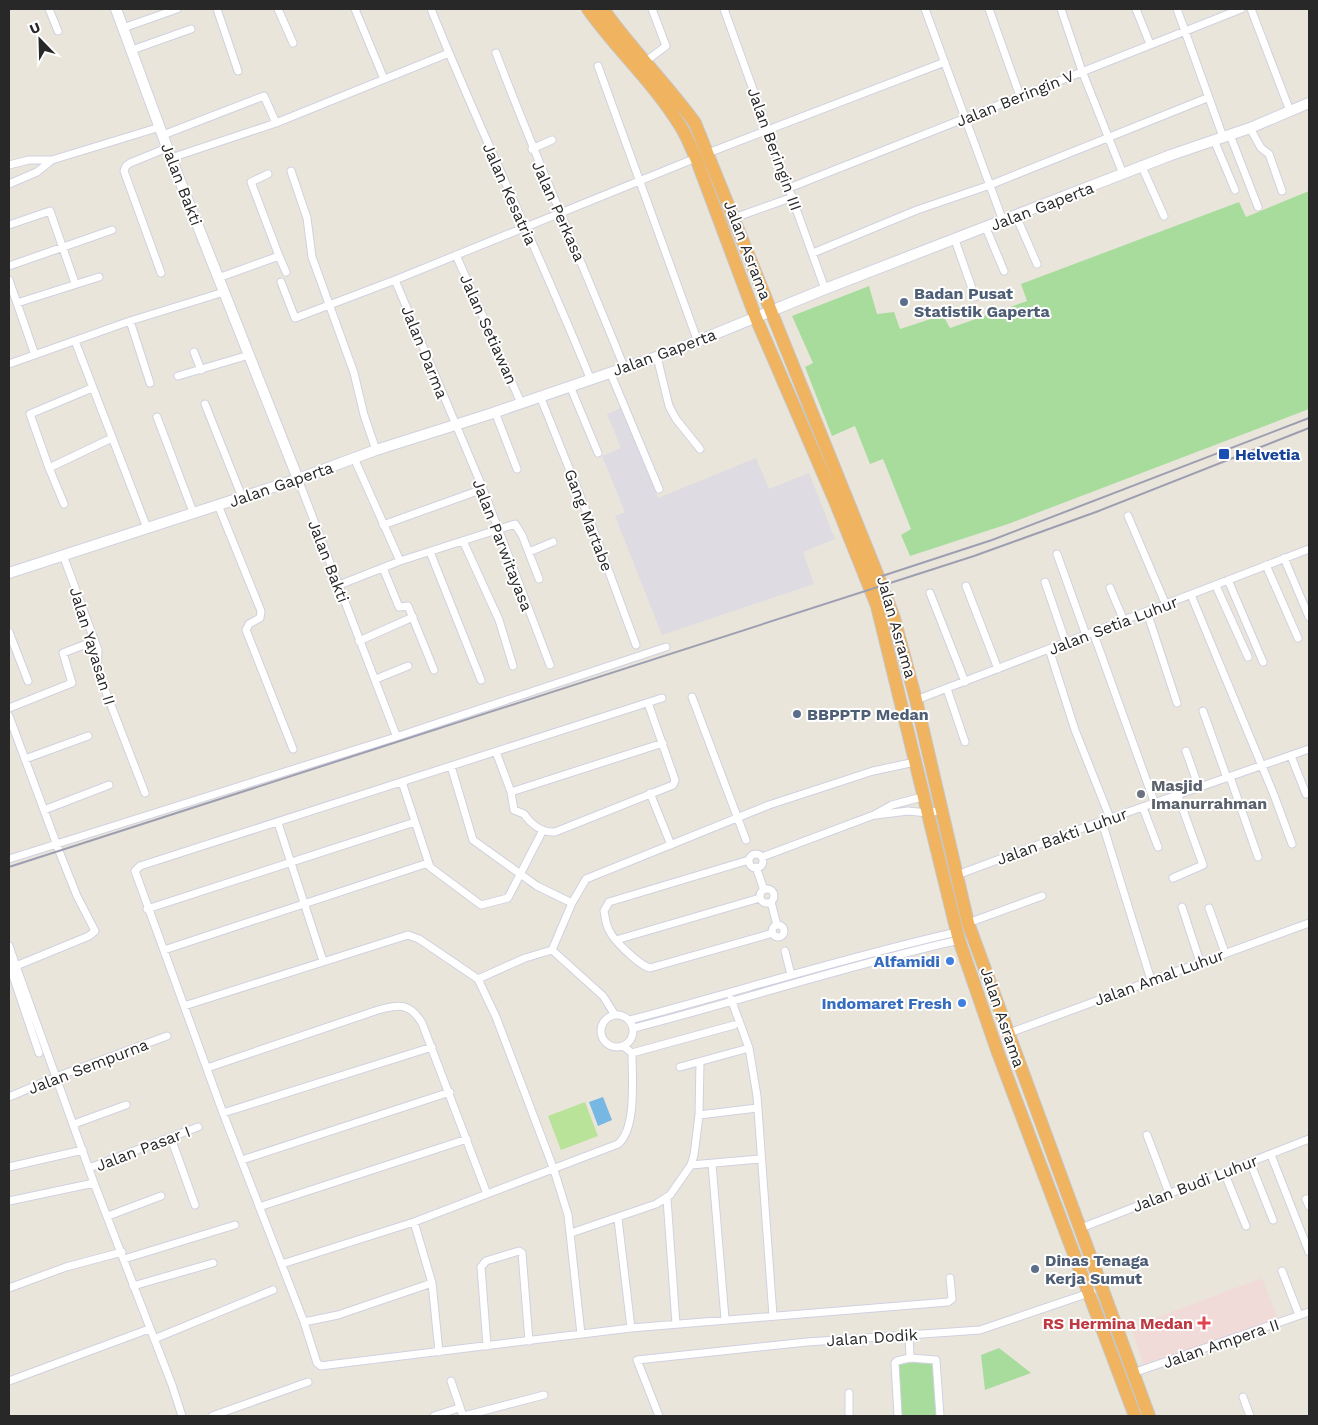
<svg xmlns="http://www.w3.org/2000/svg" width="1318" height="1425" font-family="'Work Sans',sans-serif">
  <style>
    .industrial { fill: #dedbe2 }
    .medical { fill: #f0dbd9 }
    .grass { fill: #a8dc9c }
    .pitch { fill: #b8e398 }
    .water { fill: #76b7e4 }
    .lines { fill: none; stroke-linecap: round; stroke-linejoin: round }
    .street-casing { stroke: #d0d1e0; stroke-width: 9 }
    .secondary-casing { stroke: #d0d1e0; stroke-width: 12 }
    .highway-casing { stroke: #c7c7c7; stroke-width: 14 }
    .street { stroke: #fff; stroke-width: 7 }
    .secondary { stroke: #fff; stroke-width: 10 }
    .highway { stroke: #f0b35f; stroke-width: 12 }
    .rail { stroke: #9e9eb1; stroke-width: 2 }
    .service-dot { fill: #5c6f8a; stroke: #fff; stroke-width: 2 }
    .transit-dot { fill: #1a4fb4; stroke: #fff; stroke-width: 2 }
    .worship-dot { fill: #6b7280; stroke: #fff; stroke-width: 2 }
    .shop-dot { fill: #3f7fe0; stroke: #fff; stroke-width: 2 }
    .health-dot { fill: #e0444e; stroke: #fff; stroke-width: 2 }
    .labels { text-anchor: middle; stroke-width: 4; stroke-linejoin: round; paint-order: stroke }
    .street-label { font-size: 16px; fill: #282828; stroke: #fff }
    .service-label { font-size: 16px; font-weight: bold; fill: #4e5e75; stroke: #fff; text-anchor: start }
    .transit-label { font-size: 16px; font-weight: bold; fill: #164399; stroke: #fff; text-anchor: start }
    .worship-label { font-size: 16px; font-weight: bold; fill: #5b616d; stroke: #fff; text-anchor: start }
    .shop-label { font-size: 16px; font-weight: bold; fill: #366cbe; stroke: #fff; text-anchor: end }
    .health-label { font-size: 16px; font-weight: bold; fill: #be3a42; stroke: #fff; text-anchor: end }
  </style>
  <rect width="100%" height="100%" fill="#eae5db"/>
  <!-- industrial -->
  <path class="industrial" d="M623 407 658 498 756 458 769 489 809 473 835 539 803 552 814 584 662 635 615 516 625 512 602 456 621 448 607 414Z"/>
  <!-- medical -->
  <path class="medical" d="M1262 1278 1278 1319 1144 1366 1131 1327Z"/>
  <!-- grass -->
  <path class="grass" d="M1309 191V409L1008 524 910 556 901 535 911 529 883 459 870 464 855 426 832 436 805 367 813 363 792 316 869 286 877 314 894 312 900 329 943 315 950 328 1027 301 1021 284 1239 202 1246 217Z
    M999 1348 1031 1373 985 1390 981 1355Z
    M932 1361 936 1416H901L897 1364Z"/>
  <!-- pitch -->
  <path class="pitch" d="M585 1102 598 1136 561 1150 548 1116Z"/>
  <!-- water -->
  <path class="water" d="M603 1097 612 1120 598 1126 589 1102Z"/>
  <g class="lines">
    <defs>
      <path id="street" d="M49 9 58 31
        M217 9 238 71
        M278 9 293 43
        M355 9 384 79
        M431 9C481 134 540 254 590 378
        M724 9 825 289
        M925 9 1003 221
        M989 9 1020 96
        M1061 9 1082 71 1123 174
        M1136 9 1150 44
        M1177 9 1223 137
        M1251 9 1290 111
        M123 28 177 9
        M132 50 191 29
        M496 53C536 159 582 262 624 367
        M646 61 666 46 652 9
        M598 66 698 342
        M1250 128 1261 148 1269 154 1282 191
        M163 135 264 96 276 123
        M1230 135 1258 207
        M1214 140 1235 190
        M532 149 552 140
        M708 153 945 62
        M171 158 276 123 449 53
        M9 165 29 160H52
        M1142 167 1164 216
        M291 171 307 218 312 257 354 373 364 415 376 450
        M9 184 37 172 52 160 160 127
        M789 188 1241 9
        M1016 216 1037 264
        M734 218 793 197
        M9 225 50 211 75 283
        M986 228 1004 271
        M955 240 975 297
        M813 253 917 210 990 185 1207 98
        M456 255 521 403
        M279 256 286 272
        M9 266 112 230
        M161 273 124 171 126 166 130 163 167 148
        M218 278 279 256 251 182 268 174
        M9 280 35 355
        M395 280 483 489 550 665
        M281 282 295 318 395 280 696 158
        M17 303 99 277
        M130 321 150 383
        M75 341 147 528
        M194 352 201 370
        M657 357 669 406 676 419 700 449
        M9 364 130 321 224 292
        M610 372 659 489
        M178 376 249 355
        M570 386 598 453
        M92 388 30 414 49 468 112 438
        M540 396 591 523 636 645
        M205 404 242 497
        M495 412 517 469
        M157 417 193 512
        M354 458 400 561
        M49 468 64 504
        M298 479 396 735
        M218 505 261 611 260 618 249 624 246 630 293 749
        M1128 516 1166 605
        M383 525 483 489
        M463 541 499 620 513 666
        M430 552 481 680
        M529 552 553 542
        M1057 554 1086 635
        M63 555 98 650 97 669 145 793
        M1284 558 1309 617
        M1266 565 1298 638
        M383 568 399 607 408 606 434 670
        M1228 580 1263 662
        M1045 582 1066 643
        M339 585 400 561 515 524 522 535 539 579
        M966 586 998 669
        M1216 586 1248 657
        M1110 588 1124 621
        M930 593 965 682
        M1191 595 1274 795 1292 844
        M1147 612 1177 703
        M9 632 28 681
        M1093 632 1155 804
        M359 641 413 617
        M1049 649 1075 730 1110 818
        M376 679 408 666
        M947 689 965 742
        M692 697 746 840
        M662 698 140 866 135 871 223 1113 304 1322 317 1363 321 1366 328 1365 631 1328 948 1302 952 1299 950 1278
        M916 700 1309 549
        M9 708 72 683 63 653 94 641
        M1203 711 1227 778
        M9 716 61 856 77 896 95 931 89 936 16 966 94 1183 172 1385 182 1416
        M1186 751 1199 788
        M496 752 511 792 514 810 524 814C531 824 542 833 555 832L673 785 675 780 648 703
        M1291 756 1306 794
        M25 759 88 736
        M451 766 473 840 537 886 572 903
        M1230 777 1258 857
        M402 782 430 867 481 905 508 898 543 830
        M511 792 663 743
        M650 793 671 845
        M1143 808 1158 847
        M44 810 109 785
        M876 815 908 811 928 813 942 810
        M1102 822 1151 980
        M278 823 323 961
        M749 861a7 7 0 1 1 14 0a7 7 0 1 1-14 0Z
        M762 857 874 815 892 805 922 797
        M9 859 399 736 666 647
        M749 860 609 902 604 911C605 917 606 925 609 930 613 940 639 965 650 968L773 933
        M756 867 764 890
        M957 875 1088 826 1309 749
        M1173 878 1203 865 1178 796
        M760 896a7 7 0 1 1 14 0a7 7 0 1 1-14 0Z
        M771 902 777 925
        M1182 907 1200 962
        M1209 908 1225 953
        M147 909 415 822
        M968 923 1042 896
        M772 931a6 6 0 1 1 12 0a6 6 0 1 1-12 0Z
        M616 940 760 898
        M9 946 16 966
        M164 950 428 863
        M552 950 572 903 586 879 769 805 873 771 915 762
        M785 951 791 975
        M9 964 39 1053
        M478 979 496 1017 554 1170 568 1215 581 1334
        M731 999 749 1048 757 1096 773 1316
        M184 1006 408 935 419 939 478 979 525 958 552 950 603 996 615 1015
        M601 1031a16 16 0 1 1 32 0a16 16 0 1 1-32 0Z
        M630 1020C739 991 847 957 957 932
        M634 1028C743 1000 849 965 959 940
        M1009 1033 1309 923
        M632 1053 734 1025
        M680 1067 749 1048
        M207 1068 378 1010C399 1004 410 1003 422 1023L487 1194
        M9 1097 56 1077 167 1036
        M223 1113 432 1047
        M699 1115 757 1108
        M74 1124 126 1105
        M1147 1135 1169 1193
        M171 1138 195 1205
        M1271 1155 1309 1252
        M242 1160 450 1092
        M1250 1162 1273 1220
        M712 1164 725 1319
        M691 1165 760 1159
        M9 1167 83 1150
        M89 1168 198 1127
        M1224 1172 1246 1226
        M667 1199 676 1324
        M1306 1199 1309 1206
        M9 1201 94 1183
        M259 1207 467 1139
        M108 1216 161 1196
        M618 1219 631 1328
        M414 1222 432 1283 439 1352
        M1081 1228 1309 1139
        M571 1233 656 1204 670 1195 691 1165 694 1155 699 1115 700 1062
        M124 1259 235 1225
        M282 1264 414 1222 618 1144C637 1129 632 1076 632 1053L623 1046
        M1282 1271 1299 1315
        M133 1286 213 1263
        M9 1288 66 1267 122 1252
        M304 1322 338 1315 432 1283
        M154 1339 273 1290
        M487 1346 481 1267 486 1261 519 1251 522 1253 529 1341
        M910 1358 936 1360 940 1416
        M1133 1373 1309 1312
        M9 1381 149 1329
        M451 1381 463 1416
        M1243 1397 1250 1416
        M212 1416 308 1382
        M434 1416 459 1408
        M464 1416 544 1395
        M659 1416 637 1360 807 1342 980 1330 1092 1292
        M849 1416V1393
        M898 1416 895 1363 897 1361 910 1358 909 1334"/>
      <path id="secondary" d="M116 9 171 158 298 479
        M9 573 298 479 376 450 490 414 671 352 825 289 1171 155 1250 128 1309 103"/>
      <path id="highway" d="M588 9C617 50 655 84 681 127 687 136 691 148 696 158L756 318 835 501 877 606 959 940 997 1050 1135 1416
        M603 9C631 49 666 83 695 123L882 586 894 618 916 700 968 923 1149 1416"/>
    </defs>
    <!-- street casing -->
    <use href="#street" class="street-casing"/>
    <!-- secondary casing -->
    <use href="#secondary" class="secondary-casing"/>
    <!-- highway casing -->
    <use href="#highway" class="highway-casing"/>
    <!-- street -->
    <use href="#street" class="street"/>
    <!-- secondary -->
    <use href="#secondary" class="secondary"/>
    <!-- highway -->
    <use href="#highway" class="highway"/>
    <!-- rail -->
    <path class="rail" d="M879 577 992 540 1309 418
      M9 867 974 556 1096 512 1309 428"/>
  </g>
  <!-- markers -->
  <g class="service-dot">
    <circle cx="904" cy="302" r="5"/>
    <circle cx="797" cy="714" r="5"/>
    <circle cx="1035" cy="1269" r="5"/>
  </g>
  <rect class="transit-dot" x="1218" y="448" width="12" height="12" rx="2.5"/>
  <circle class="worship-dot" cx="1141" cy="794" r="5"/>
  <g class="shop-dot">
    <circle cx="950" cy="961" r="5"/>
    <circle cx="962" cy="1003" r="5"/>
  </g>
  <path class="health-dot" d="M1201.5 1315.5h5v5h5v5h-5v5h-5v-5h-5v-5h5z"/>
  <g class="labels">
    <!-- street labels -->
    <g class="street-label">
      <text transform="translate(1015 98) rotate(-22)" y="6">Jalan Beringin V</text>
      <text transform="translate(775 149) rotate(70)" y="6">Jalan Beringin III</text>
      <text transform="translate(182 184) rotate(69)" y="6">Jalan Bakti</text>
      <text transform="translate(510 194) rotate(66)" y="6">Jalan Kesatria</text>
      <text transform="translate(1042 206) rotate(-21)" y="6">Jalan Gaperta</text>
      <text transform="translate(559 211) rotate(66)" y="6">Jalan Perkasa</text>
      <text transform="translate(748 250) rotate(69)" y="6">Jalan Asrama</text>
      <text transform="translate(489 329) rotate(66)" y="6">Jalan Setiawan</text>
      <text transform="translate(425 352) rotate(68)" y="6">Jalan Darma</text>
      <text transform="translate(664 352) rotate(-20)" y="6">Jalan Gaperta</text>
      <text transform="translate(281 484) rotate(-19)" y="6">Jalan Gaperta</text>
      <text transform="translate(589 520) rotate(69)" y="6">Gang Martabe</text>
      <text transform="translate(503 545) rotate(69)" y="6">Jalan Parwitayasa</text>
      <text transform="translate(329 561) rotate(69)" y="6">Jalan Bakti</text>
      <text transform="translate(1113 625) rotate(-21)" y="6">Jalan Setia Luhur</text>
      <text transform="translate(897 627) rotate(74)" y="6">Jalan Asrama</text>
      <text transform="translate(93 646) rotate(73)" y="6">Jalan Yayasan II</text>
      <text transform="translate(1062 836) rotate(-20)" y="6">Jalan Bakti Luhur</text>
      <text transform="translate(1159 977) rotate(-20)" y="6">Jalan Amal Luhur</text>
      <text transform="translate(1003 1017) rotate(71)" y="6">Jalan Asrama</text>
      <text transform="translate(88 1066) rotate(-21)" y="6">Jalan Sempurna</text>
      <text transform="translate(143 1148) rotate(-21)" y="6">Jalan Pasar I</text>
      <text transform="translate(1195 1183) rotate(-21)" y="6">Jalan Budi Luhur</text>
      <text transform="translate(872 1337) rotate(-4)" y="6">Jalan Dodik</text>
      <text transform="translate(1221 1343) rotate(-19)" y="6">Jalan Ampera II</text>
    </g>
    <!-- service labels -->
    <g class="service-label">
      <text x="914" y="299">Badan Pusat<tspan x="914" dy="18">Statistik Gaperta</tspan></text>
      <text x="807" y="720">BBPPTP Medan</text>
      <text x="1045" y="1266">Dinas Tenaga<tspan x="1045" dy="18">Kerja Sumut</tspan></text>
    </g>
    <!-- transit labels -->
    <g class="transit-label">
      <text x="1235" y="460">Helvetia</text>
    </g>
    <!-- worship labels -->
    <g class="worship-label">
      <text x="1151" y="791">Masjid<tspan x="1151" dy="18">Imanurrahman</tspan></text>
    </g>
    <!-- shop labels -->
    <g class="shop-label">
      <text x="940" y="967">Alfamidi</text>
      <text x="952" y="1009">Indomaret Fresh</text>
    </g>
    <!-- health labels -->
    <g class="health-label">
      <text x="1193" y="1329">RS Hermina Medan</text>
    </g>
  </g>
  <!-- border -->
  <rect width="1318" height="1425" fill="none" stroke="#282828" stroke-width="20"/>
  <!-- north arrow -->
  <g transform="translate(40 40) rotate(337)" stroke="#ffffff" stroke-width="4" paint-order="stroke">
  <path d="M0-4L9 19L0 12L-9 19Z" fill="#282828"/>
  <text y="-8" font-size="14" font-weight="bold" text-anchor="middle" fill="#282828">U</text>
  </g>
</svg>
